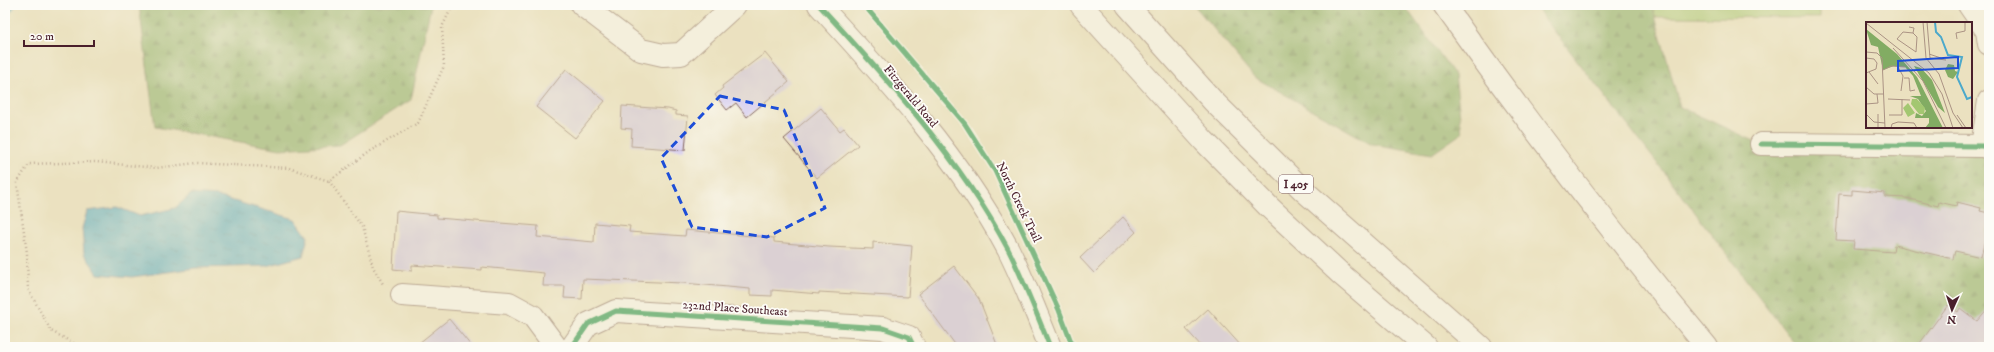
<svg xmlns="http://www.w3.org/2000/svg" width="1994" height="352" font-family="'IM FELL DW Pica',serif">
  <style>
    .forest { fill: url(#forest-firs); stroke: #666647 }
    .park { fill: #a3c771; stroke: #76734e }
    .water { fill: url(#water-ripples); stroke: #4b647b }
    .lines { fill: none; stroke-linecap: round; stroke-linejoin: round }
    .stream { stroke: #4ca9cb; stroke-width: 7 }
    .building { fill: #c8bbea }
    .street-casing { stroke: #82635f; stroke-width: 24 }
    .secondary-casing { stroke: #82635f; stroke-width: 24 }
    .highway-casing { stroke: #82635f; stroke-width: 24 }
    .path { stroke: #82635f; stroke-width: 2.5; stroke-dasharray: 1 3; stroke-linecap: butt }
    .street { stroke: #fff; stroke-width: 22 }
    .secondary { stroke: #fff; stroke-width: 22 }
    .highway { stroke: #fff; stroke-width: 22 }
    .cycleway-casing { stroke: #fdfcf7; stroke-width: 8 }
    .cycleway { stroke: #00873e; stroke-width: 5 }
    .marked { fill: none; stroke: #1d4ed8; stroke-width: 3; stroke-dasharray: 8 5; stroke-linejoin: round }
    .labels { text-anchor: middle; stroke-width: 3.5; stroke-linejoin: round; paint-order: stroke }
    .shield { fill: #fdfcf7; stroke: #806168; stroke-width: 1 }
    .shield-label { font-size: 11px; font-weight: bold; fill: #4a1f2b }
    .street-label { font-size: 12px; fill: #4a1f2b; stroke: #fdfcf7 }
    .inset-river { fill: none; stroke: #4ca9cb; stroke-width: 2 }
    .inset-road { fill: none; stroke: #ab9384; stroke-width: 1 }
    .view { fill: #1d4ed8; fill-opacity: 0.15; stroke: #1d4ed8; stroke-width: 2 }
    .inset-edge { fill: none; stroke: #4a1f2b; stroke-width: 2 }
  </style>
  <defs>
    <pattern id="forest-firs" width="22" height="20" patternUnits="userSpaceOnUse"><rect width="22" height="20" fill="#82ac63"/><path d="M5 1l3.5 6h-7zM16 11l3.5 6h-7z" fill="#6c8b52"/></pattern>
    <pattern id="water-ripples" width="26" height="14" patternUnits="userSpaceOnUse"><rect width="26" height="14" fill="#4ca9cb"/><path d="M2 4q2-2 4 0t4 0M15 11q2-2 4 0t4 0" fill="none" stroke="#4189a5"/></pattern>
  </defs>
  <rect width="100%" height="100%" fill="#fdfcf7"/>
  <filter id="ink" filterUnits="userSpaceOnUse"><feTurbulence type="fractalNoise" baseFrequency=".025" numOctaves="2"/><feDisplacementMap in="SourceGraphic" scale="8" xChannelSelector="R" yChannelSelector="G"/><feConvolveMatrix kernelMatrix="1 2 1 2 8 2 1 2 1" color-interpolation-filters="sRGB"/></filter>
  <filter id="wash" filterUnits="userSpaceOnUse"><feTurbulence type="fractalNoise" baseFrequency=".012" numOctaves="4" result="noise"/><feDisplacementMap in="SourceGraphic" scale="16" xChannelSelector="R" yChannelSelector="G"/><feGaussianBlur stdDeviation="0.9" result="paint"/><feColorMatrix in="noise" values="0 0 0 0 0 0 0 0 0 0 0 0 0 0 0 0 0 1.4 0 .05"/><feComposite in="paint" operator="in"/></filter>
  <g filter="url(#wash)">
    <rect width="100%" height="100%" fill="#ebe1c0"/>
    <!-- forest -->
    <path class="forest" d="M139 5H431L411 100 340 145 280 149 155 127Z
      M1194 5H1404L1455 75 1462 133 1432 154 1372 144 1254 77Z
      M1534 5H1652L1680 107 1761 144 1989 148V347H1797L1678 190Z"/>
    <!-- park -->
    <path class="park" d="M1652 5H1820V18L1655 17Z"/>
    <!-- water -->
    <path class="water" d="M191 194 217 196 295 219 308 237 303 256 267 266 196 268 132 277 98 274 84 254 82 228 87 211 117 207 140 216 175 208Z"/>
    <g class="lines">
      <!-- stream -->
      <path class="stream" d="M5 14 12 5"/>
    </g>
    <g id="blocks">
      <!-- building -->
      <path class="building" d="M765 53 789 82 747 117 736 103 727 110 715 95 723 88 722 86Z
        M566 69 605 101 575 138 536 107Z
        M622 106 668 109 676 111V115L688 116 685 150 631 146 632 129 621 128Z
        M821 108 840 131 844 128 858 145 817 178 784 139Z
        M1852 190 1885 193V197L1906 198 1938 206 1939 202 1956 206 1957 202 1981 208 1980 211 1989 213V223L1981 257 1955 251 1953 259 1894 245 1893 252 1853 249 1854 241 1836 240 1839 194 1852 195Z
        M396 211 437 215V218L538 226 537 237 594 242 595 223 630 226 629 232 685 236 686 230 774 238V242L829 247 873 249V242L912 246 908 297 819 292V294L772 290V296L750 295V289L683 283 583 279 582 299 564 298 565 286H543L544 273 482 267V270L412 265V271L393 269Z
        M1123 217 1136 232 1094 273 1080 258Z
        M954 266 979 299 998 347H957L918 294Z
        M1948 305 1958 312 1960 308 1977 321 1989 307V347H1917Z
        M1208 309 1242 347H1202L1186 329Z
        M449 319 472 347H414Z"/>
    </g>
  </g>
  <g filter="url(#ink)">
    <use href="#blocks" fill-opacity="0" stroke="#82635f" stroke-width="1"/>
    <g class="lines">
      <defs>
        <path id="street" d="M582 5 641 50 663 55 681 54 735 5
          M1969 5 1987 31 1989 44
          M1761 144 1982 146 1989 148
          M1982 146 1989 101
          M402 295 509 303 533 316 556 347
          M572 347 588 324 616 311 883 328 909 337 914 347"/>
        <path id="secondary" d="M819 5C888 80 960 159 1008 249 1024 281 1037 314 1050 347"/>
        <path id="highway" d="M1081 5 1204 141 1269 207 1343 276 1426 347
          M1127 5 1213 101 1303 190 1481 347
          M1444 5C1527 122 1615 237 1707 347"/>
      </defs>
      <!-- street casing -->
      <use href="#street" class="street-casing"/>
      <!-- secondary casing -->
      <use href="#secondary" class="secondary-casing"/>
      <!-- highway casing -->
      <use href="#highway" class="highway-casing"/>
      <!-- path -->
      <path class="path" d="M329 181 362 227 373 267 383 284
        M81 347 51 331 28 289 27 253 17 183 29 164 96 162 156 168 196 163 289 168 329 181 370 151 418 123 444 66 442 27 453 5"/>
      <!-- street -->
      <use href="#street" class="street"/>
      <!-- secondary -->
      <use href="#secondary" class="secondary"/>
      <!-- highway -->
      <use href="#highway" class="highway"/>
      <defs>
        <path id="cycleway" d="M819 5C888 80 960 159 1008 249 1024 281 1037 314 1050 347
          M864 5 965 124 995 171 1059 310 1073 347
          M1761 144 1982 146 1989 148
          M572 347 588 324 616 311 883 328 909 337 914 347"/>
      </defs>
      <!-- cycleway casing -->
      <use href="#cycleway" class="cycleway-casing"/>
      <!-- cycleway -->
      <use href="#cycleway" class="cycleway"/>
    </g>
  </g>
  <!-- marked area -->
  <path d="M0 0H1994V352H0ZM720 96 784 110 825 208 767 237 692 227 661 158Z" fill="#ebe1c0" fill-opacity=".55" fill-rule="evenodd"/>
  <path class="marked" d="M720 96 784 110 825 208 767 237 692 227 661 158Z"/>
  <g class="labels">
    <!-- shield labels -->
    <rect class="shield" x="1279" y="175" width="34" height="18" rx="3"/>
    <g class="shield-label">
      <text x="1296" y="188">I 405</text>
    </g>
    <!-- street labels -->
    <g class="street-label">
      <text transform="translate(911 96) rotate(50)" y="4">Fitzgerald Road</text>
      <text transform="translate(1019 202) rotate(64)" y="4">North Creek Trail</text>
      <text transform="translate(735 308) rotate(4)" y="4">232nd Place Southeast</text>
    </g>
  </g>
  <!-- overview -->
  <g transform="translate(1866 22)">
    <rect width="106" height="106" fill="#ebe1c0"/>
    <path d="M0 7 31 32 51 55 77 106H59L63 101V96H49L50 91 56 94 60 89 52 77 44 74H55L47 54 39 45 28 44 17 48 12 25 5 23ZM82 42 88 43 89 49 92 50 87 57 82 55 79 48ZM48 44 55 46 66 58 79 91 72 85Z" fill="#82ac63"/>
    <path d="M46 77H51L59 86 58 92H53L45 82ZM42 81 49 91 42 95 37 86Z" fill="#a3c771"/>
    <path class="inset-river" d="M69 0 70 10 75 15 82 33 96 35 91 55 101 77 106 75"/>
    <path class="inset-road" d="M57 0 60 36 73 52 87 91 97 106M61 0 64 36 80 38M0 1 63 51 76 72 87 106M43 5 48 6 47 11 51 15 50 30 31 17 37 10 47 11M91 17 90 11 99 9V0M27 26 57 59 80 106M0 30 11 31 16 36 19 106M63 32 75 36M0 36 8 37 11 41 10 47 0 51M32 45 37 54 35 69M17 48 25 44 39 45M3 50 12 62M38 56H43L44 69 49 68M0 65 8 72H18M22 77 44 78M0 82 12 81 11 72M0 92 8 100 19 101M12 92V106M23 93H36V77M91 93 100 106M25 106 26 102 32 100 48 101 51 106"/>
    <path class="view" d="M92 35V46L32 49V39Z"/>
    <rect width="106" height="106" class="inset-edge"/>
  </g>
  <!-- margin -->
  <rect width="1994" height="352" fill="none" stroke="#fdfcf7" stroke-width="20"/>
  <!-- north arrow -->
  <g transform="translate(1952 310) rotate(183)" stroke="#fdfcf7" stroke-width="3" paint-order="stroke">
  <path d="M0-3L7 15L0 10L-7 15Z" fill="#4a1f2b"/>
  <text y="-6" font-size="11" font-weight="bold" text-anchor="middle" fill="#4a1f2b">N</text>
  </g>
  <!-- scale -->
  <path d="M24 40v6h70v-6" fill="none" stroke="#4a1f2b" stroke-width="2"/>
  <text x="30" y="40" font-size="12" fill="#4a1f2b" stroke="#fdfcf7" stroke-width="3" paint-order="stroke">20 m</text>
</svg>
